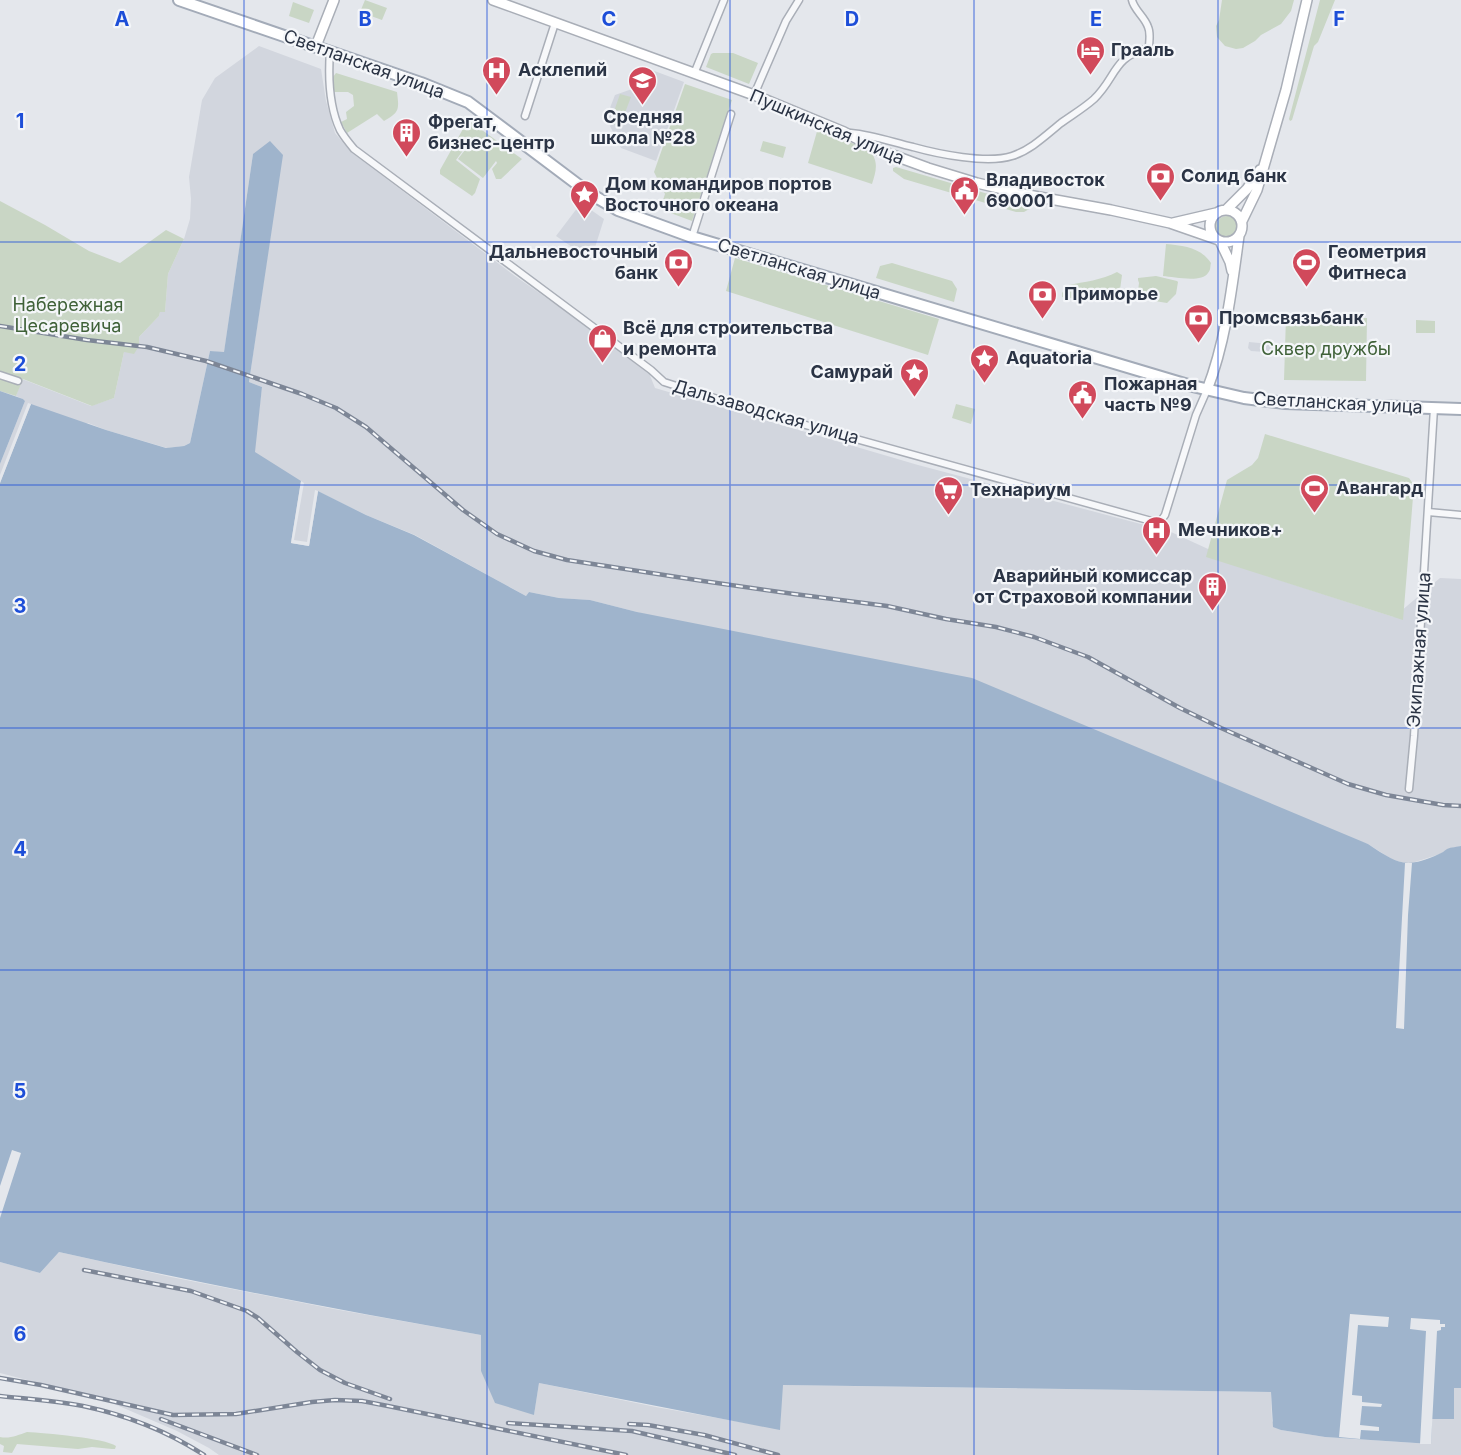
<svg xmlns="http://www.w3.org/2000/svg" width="1461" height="1455" font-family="Inter,sans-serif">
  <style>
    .built { fill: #d2d6de }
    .green { fill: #c9d6c5 }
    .water { fill: #9fb4cc }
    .pier { fill: #e4e7ec }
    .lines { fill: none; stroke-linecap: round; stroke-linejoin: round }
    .street-casing { stroke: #a9aeb7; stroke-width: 9 }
    .secondary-casing { stroke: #a9aeb7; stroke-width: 12 }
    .primary-casing { stroke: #a3abb8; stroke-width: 14 }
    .street { stroke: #f7f8fa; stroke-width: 6 }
    .secondary { stroke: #fff; stroke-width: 9 }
    .primary { stroke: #fff; stroke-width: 10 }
    .rail-casing { stroke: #7d8696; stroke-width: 4.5 }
    .rail { stroke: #f4f6f9; stroke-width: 2; stroke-dasharray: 7; stroke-linecap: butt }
    .grid { fill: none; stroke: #1d4ed8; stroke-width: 1.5; stroke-opacity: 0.55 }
    .labels { text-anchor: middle; stroke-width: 4.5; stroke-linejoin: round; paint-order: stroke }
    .poi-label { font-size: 18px; font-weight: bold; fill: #2b3445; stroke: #f4f6f9; text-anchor: start }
    .street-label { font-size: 18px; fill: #2b3445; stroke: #f4f6f9 }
    .park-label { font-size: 18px; fill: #3f6138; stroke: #f4f6f9 }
    .grid-label { font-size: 20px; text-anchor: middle; font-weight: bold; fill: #1d4ed8; stroke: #f4f6f9; stroke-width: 4.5; stroke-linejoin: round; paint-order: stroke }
  </style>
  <rect width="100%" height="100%" fill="#e4e7ec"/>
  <!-- built -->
  <path class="built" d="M259 46 321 69 326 101 335 133 351 152 515 276 647 368 655 388 918 465 1171 532 1267 576 1394 617 1440 578 1461 579V846L1448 849 1440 854 1412 863H1405L1393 860 1368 844 637 612 590 600 559 598 529 592 526 596 415 535 366 515 318 491 309 546 291 543 254 452 262 387 249 382 282 155 253 154 224 353 210 351 190 443 184 446 167 448 106 430 88 423 0 483V464L25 401 23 399 16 396 22 379 91 406 114 398 124 352 139 346V337L159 316 160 312H165L168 274 184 239 190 219 191 199 189 177 202 100 215 78Z
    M641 66 684 82 656 161 621 148 606 118 615 95 632 89Z
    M581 203 604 219 591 260 556 236Z
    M1249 342 1281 345 1279 353 1251 351 1248 348Z
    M59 1252 171 1277 334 1309 481 1335V1371L534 1415 539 1383 656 1407 780 1429 782 1385 1271 1392 1272 1421 1281 1430 1325 1437 1430 1444 1432 1418 1445 1419 1454 1388H1461V1455H219L209 1448 177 1431 105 1400 0 1373V1262L40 1273Z"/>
  <!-- green -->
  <path class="green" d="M365 0 387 8 382 20 360 12Z
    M1222 0H1294L1291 11 1281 24 1261 35 1255 41 1243 48 1236 49 1225 46 1217 37 1216 26 1219 20Z
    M1320 0H1335L1318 42 1314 46 1292 120 1290 121 1289 119Z
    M293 2 314 10 309 23 289 16Z
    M713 53H733L758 63 749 84 706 67 711 54Z
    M336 73 397 92C399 109 400 112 384 121L377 114 347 133 341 122 347 119 346 112 354 106 353 95 348 92H334L333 77Z
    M685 84 732 100 692 221 660 209 665 194 654 172Z
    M620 94 631 97 620 126 610 123Z
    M468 120 522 159 501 179H496L492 169 497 163 496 161 483 178 458 159 471 142 470 141 456 160 480 179 475 193 472 196 440 174V170Z
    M818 128 870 151C879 162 876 171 872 184L808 163Z
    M763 141 786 147 783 158 760 151Z
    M896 167 1029 206 1031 208 1024 212H1016L904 179 893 171V168Z
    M0 201 45 225 89 251 120 263 166 230 184 239 168 274 165 312H160L159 316 139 337V346L134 354 124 352 114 398 92 406 23 379 16 396 0 391Z
    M1216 227a11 11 0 1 1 22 0a11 11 0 1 1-22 0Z
    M1166 244C1184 246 1200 247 1211 263 1210 266 1211 270 1208 273 1202 283 1174 277 1163 276Z
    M735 258 939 319 928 355 726 291Z
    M892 263 952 281 957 289 954 302 876 278 880 266Z
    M1117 272 1122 275 1120 290 1136 292 1138 291 1139 283 1138 280V278L1156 276 1177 281 1178 282 1176 294 1167 303C1142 299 1116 291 1090 295 1080 296 1071 300 1062 297V293L1068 285C1084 282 1102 280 1117 272Z
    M1286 317 1367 318 1366 381 1284 380Z
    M1416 320 1435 321V333H1416Z
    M956 404 975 409 971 424 952 418Z
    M1265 434 1409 478 1414 485 1403 620 1206 557 1227 480 1252 465 1258 458Z
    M27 1432C44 1433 105 1438 116 1446L115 1449H112L92 1447 78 1449 17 1444 12 1453 3 1452 4 1446 0 1444V1437C10 1439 18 1435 27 1432Z"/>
  <!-- water -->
  <path class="water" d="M270 141 283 155 249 382 262 387 255 452 301 481 291 543 309 546 318 491 366 515 414 535 526 596 529 592 559 598 590 600 637 612 972 678 1368 844C1397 863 1404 870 1439 854 1442 853 1444 851 1447 849 1451 847 1457 847 1461 846V1388H1454V1419H1432L1431 1444 1325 1437 1281 1430 1273 1427 1271 1392 783 1385 780 1430 539 1383 534 1415 495 1403 481 1371V1335C339 1310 199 1283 59 1252L40 1273 0 1262V483L31 404 106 430 166 448 184 446 190 443 210 351 224 352 253 154Z
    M0 391 23 399 25 401 0 464Z"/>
  <!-- pier -->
  <path class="pier" d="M28 403 31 404 0 483V475Z
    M301 481 304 483 294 540 307 542 315 490 318 491 309 546 291 543Z
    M1405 863H1412L1408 915 1404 1029 1396 1028Z
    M12 1150 21 1153 0 1218V1186Z
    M1350 1314 1389 1317 1388 1327 1358 1325 1352 1395 1362 1396V1402L1382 1404 1381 1407 1362 1406 1360 1425 1379 1427V1431L1361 1430 1360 1439 1339 1437Z
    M1411 1318 1440 1320V1324H1445V1327H1441V1330L1437 1331 1431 1444H1420L1426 1331 1410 1329Z"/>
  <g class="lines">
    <defs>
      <path id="street" d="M330 51C328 78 329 106 340 130 344 137 349 143 354 149L651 370 664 382 755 411 1155 522H1160L1165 515 1196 415 1207 390
        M694 74 724 0
        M754 95 786 21 799 0
        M525 116 555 23
        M851 133C872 135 892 142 913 147 938 154 987 164 1012 156 1031 150 1046 135 1061 123 1072 115 1084 108 1094 99 1117 77 1112 57 1149 48 1149 41 1151 33 1148 27 1145 17 1134 10 1132 0
        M692 237 731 114
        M0 375 18 381
        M1428 512 1461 515
        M1409 789 1414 736 1434 408"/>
      <path id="secondary" d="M493 0 754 95 844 132 879 150 928 168 977 183 1028 195 1111 210 1170 223 1216 239
        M316 46 334 0
        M1210 226a16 16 0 1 1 32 0a16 16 0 1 1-32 0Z
        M1226 210 1247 189 1260 170
        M1242 221 1257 190 1286 90 1307 0
        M1173 223 1216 213
        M1220 241 1230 262 1232 271
        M1207 390C1226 341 1232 287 1239 236"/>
      <path id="primary" d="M179 0 421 83 468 102 589 193 618 210 692 237 1188 385 1244 398 1285 403 1461 409"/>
    </defs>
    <!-- street casing -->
    <use href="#street" class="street-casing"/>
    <!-- secondary casing -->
    <use href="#secondary" class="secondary-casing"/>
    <!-- primary casing -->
    <use href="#primary" class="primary-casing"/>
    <!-- street -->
    <use href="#street" class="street"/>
    <!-- secondary -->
    <use href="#secondary" class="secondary"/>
    <!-- primary -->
    <use href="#primary" class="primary"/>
    <defs>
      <path id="rail" d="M0 326 87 340 147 347 206 361 302 394 336 408 366 427 463 510 497 534 534 551 567 560 703 581 794 594 887 606 946 619 996 627 1034 637 1088 657 1180 708 1221 728 1348 784 1386 795 1443 805 1461 806
        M84 1270 191 1291 247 1311 258 1318 297 1352 320 1370 345 1383 390 1399
        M0 1378 41 1385 173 1415 236 1414 312 1402 335 1400 362 1401 388 1406 626 1455
        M0 1396C28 1399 56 1401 83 1406 126 1415 167 1431 204 1455
        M161 1419 257 1455
        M508 1423 632 1431 735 1455
        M629 1424 648 1425 704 1435 778 1455"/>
    </defs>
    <!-- rail casing -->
    <use href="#rail" class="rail-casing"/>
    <!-- rail -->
    <use href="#rail" class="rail"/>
  </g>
  <!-- grid -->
  <path class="grid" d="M244 0V1455M487 0V1455M730 0V1455M974 0V1455M1218 0V1455M0 242H1461M0 485H1461M0 728H1461M0 970H1461M0 1212H1461"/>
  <!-- icons -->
  <defs>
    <symbol id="hotel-pin" viewBox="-11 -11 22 30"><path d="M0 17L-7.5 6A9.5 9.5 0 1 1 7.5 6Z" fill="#d1495b" stroke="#f4f6f9"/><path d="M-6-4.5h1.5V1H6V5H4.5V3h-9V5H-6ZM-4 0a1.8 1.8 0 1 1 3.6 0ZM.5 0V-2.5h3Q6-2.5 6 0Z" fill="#fff"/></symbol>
    <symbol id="hospital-pin" viewBox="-11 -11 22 30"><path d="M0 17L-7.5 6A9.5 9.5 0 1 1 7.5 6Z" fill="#d1495b" stroke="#f4f6f9"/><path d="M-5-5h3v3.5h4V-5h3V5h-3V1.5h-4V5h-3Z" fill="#fff"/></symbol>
    <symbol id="school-pin" viewBox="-11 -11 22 30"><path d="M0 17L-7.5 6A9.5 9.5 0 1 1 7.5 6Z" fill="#d1495b" stroke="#f4f6f9"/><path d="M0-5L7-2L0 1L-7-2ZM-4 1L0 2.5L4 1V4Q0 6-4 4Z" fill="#fff"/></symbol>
    <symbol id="building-pin" viewBox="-11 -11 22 30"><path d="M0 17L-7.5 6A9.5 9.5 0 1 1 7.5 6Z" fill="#d1495b" stroke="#f4f6f9"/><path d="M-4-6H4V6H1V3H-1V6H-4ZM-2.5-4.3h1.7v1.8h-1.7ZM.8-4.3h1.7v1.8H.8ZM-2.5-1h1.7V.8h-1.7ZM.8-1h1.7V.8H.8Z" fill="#fff"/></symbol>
    <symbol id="bank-pin" viewBox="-11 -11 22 30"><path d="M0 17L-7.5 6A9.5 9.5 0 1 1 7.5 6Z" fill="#d1495b" stroke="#f4f6f9"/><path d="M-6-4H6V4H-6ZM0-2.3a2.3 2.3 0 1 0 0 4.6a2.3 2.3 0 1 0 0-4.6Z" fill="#fff"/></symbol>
    <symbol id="civic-pin" viewBox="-11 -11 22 30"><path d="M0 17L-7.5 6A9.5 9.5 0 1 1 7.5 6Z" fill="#d1495b" stroke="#f4f6f9"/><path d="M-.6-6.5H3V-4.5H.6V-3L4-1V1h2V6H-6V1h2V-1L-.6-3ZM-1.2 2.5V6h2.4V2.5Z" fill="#fff"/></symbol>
    <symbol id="sight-pin" viewBox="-11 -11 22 30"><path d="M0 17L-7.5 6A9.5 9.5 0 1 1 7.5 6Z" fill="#d1495b" stroke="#f4f6f9"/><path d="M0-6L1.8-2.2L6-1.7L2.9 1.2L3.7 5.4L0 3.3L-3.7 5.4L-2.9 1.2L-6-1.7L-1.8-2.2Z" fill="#fff"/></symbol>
    <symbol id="stadium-pin" viewBox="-11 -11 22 30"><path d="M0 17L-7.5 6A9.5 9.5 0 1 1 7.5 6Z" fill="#d1495b" stroke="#f4f6f9"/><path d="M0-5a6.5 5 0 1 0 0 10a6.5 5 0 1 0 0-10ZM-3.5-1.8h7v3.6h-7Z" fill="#fff"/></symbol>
    <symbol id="shop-pin" viewBox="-11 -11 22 30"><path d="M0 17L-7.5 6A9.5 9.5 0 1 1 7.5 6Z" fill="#d1495b" stroke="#f4f6f9"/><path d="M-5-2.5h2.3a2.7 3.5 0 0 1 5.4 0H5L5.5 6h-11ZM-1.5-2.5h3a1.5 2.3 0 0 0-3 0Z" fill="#fff"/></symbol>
    <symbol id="supermarket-pin" viewBox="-11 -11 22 30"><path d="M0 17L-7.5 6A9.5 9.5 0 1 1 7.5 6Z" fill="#d1495b" stroke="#f4f6f9"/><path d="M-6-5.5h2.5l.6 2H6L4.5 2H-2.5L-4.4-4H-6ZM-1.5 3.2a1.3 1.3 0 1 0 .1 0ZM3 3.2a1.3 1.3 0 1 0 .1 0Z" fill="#fff"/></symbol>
  </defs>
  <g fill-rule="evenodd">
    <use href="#hotel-pin" x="1074" y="34" width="33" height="45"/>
    <use href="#hospital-pin" x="480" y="54" width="33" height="45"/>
    <use href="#school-pin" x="626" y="64" width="33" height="45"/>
    <use href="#building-pin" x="390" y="116" width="33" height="45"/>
    <use href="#bank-pin" x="1144" y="160" width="33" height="45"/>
    <use href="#civic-pin" x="948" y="174" width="33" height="45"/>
    <use href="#sight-pin" x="568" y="178" width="33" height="45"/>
    <use href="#bank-pin" x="662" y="246" width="33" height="45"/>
    <use href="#stadium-pin" x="1290" y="246" width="33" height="45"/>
    <use href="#bank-pin" x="1026" y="278" width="33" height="45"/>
    <use href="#bank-pin" x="1182" y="302" width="33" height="45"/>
    <use href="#shop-pin" x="586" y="322" width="33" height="45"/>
    <use href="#sight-pin" x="968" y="342" width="33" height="45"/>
    <use href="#sight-pin" x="898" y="356" width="33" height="45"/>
    <use href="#civic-pin" x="1066" y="378" width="33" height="45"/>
    <use href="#stadium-pin" x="1298" y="472" width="33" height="45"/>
    <use href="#supermarket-pin" x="932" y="474" width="33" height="45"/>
    <use href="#hospital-pin" x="1140" y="514" width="33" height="45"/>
    <use href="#building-pin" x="1196" y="570" width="33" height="45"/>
  </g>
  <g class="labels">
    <!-- poi labels -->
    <g class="poi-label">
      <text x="1111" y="56">Грааль</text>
      <text x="518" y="76">Асклепий</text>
      <text x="643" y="123" text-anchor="middle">Средняя<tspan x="643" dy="21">школа №28</tspan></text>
      <text x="428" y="128">Фрегат,<tspan x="428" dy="21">бизнес-центр</tspan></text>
      <text x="1181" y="182">Солид банк</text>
      <text x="986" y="186">Владивосток<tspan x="986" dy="21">690001</tspan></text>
      <text x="605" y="190">Дом командиров портов<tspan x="605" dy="21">Восточного океана</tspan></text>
      <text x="658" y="258" text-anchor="end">Дальневосточный<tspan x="658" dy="21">банк</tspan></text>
      <text x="1328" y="258">Геометрия<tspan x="1328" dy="21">Фитнеса</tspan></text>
      <text x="1064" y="300">Приморье</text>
      <text x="1219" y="324">Промсвязьбанк</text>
      <text x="623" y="334">Всё для строительства<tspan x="623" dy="21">и ремонта</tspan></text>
      <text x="1006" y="364">Aquatoria</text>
      <text x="893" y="378" text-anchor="end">Самурай</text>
      <text x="1104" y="390">Пожарная<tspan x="1104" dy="21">часть №9</tspan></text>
      <text x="1336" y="494">Авангард</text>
      <text x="970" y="496">Технариум</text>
      <text x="1178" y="536">Мечников+</text>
      <text x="1192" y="582" text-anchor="end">Аварийный комиссар<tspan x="1192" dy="21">от Страховой компании</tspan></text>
    </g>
    <!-- street labels -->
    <g class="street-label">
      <text transform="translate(364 64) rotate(20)" y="6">Светланская улица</text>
      <text transform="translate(827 127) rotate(23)" y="6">Пушкинская улица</text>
      <text transform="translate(799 269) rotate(17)" y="6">Светланская улица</text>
      <text transform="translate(1338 403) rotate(3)" y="6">Светланская улица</text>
      <text transform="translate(766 412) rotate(16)" y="6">Дальзаводская улица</text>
      <text transform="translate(1419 650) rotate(-86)" y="6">Экипажная улица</text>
    </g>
    <!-- park labels -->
    <g class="park-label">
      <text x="68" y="311">Набережная<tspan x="68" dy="21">Цесаревича</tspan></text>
      <text x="1326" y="355">Сквер дружбы</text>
    </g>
  </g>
  <g class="grid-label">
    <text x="122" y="26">A</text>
    <text x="365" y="26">B</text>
    <text x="609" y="26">C</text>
    <text x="852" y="26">D</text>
    <text x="1096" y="26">E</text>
    <text x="1339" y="26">F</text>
    <text x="20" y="128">1</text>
    <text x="20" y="371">2</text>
    <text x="20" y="613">3</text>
    <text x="20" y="856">4</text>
    <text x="20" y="1098">5</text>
    <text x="20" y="1341">6</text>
  </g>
</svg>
